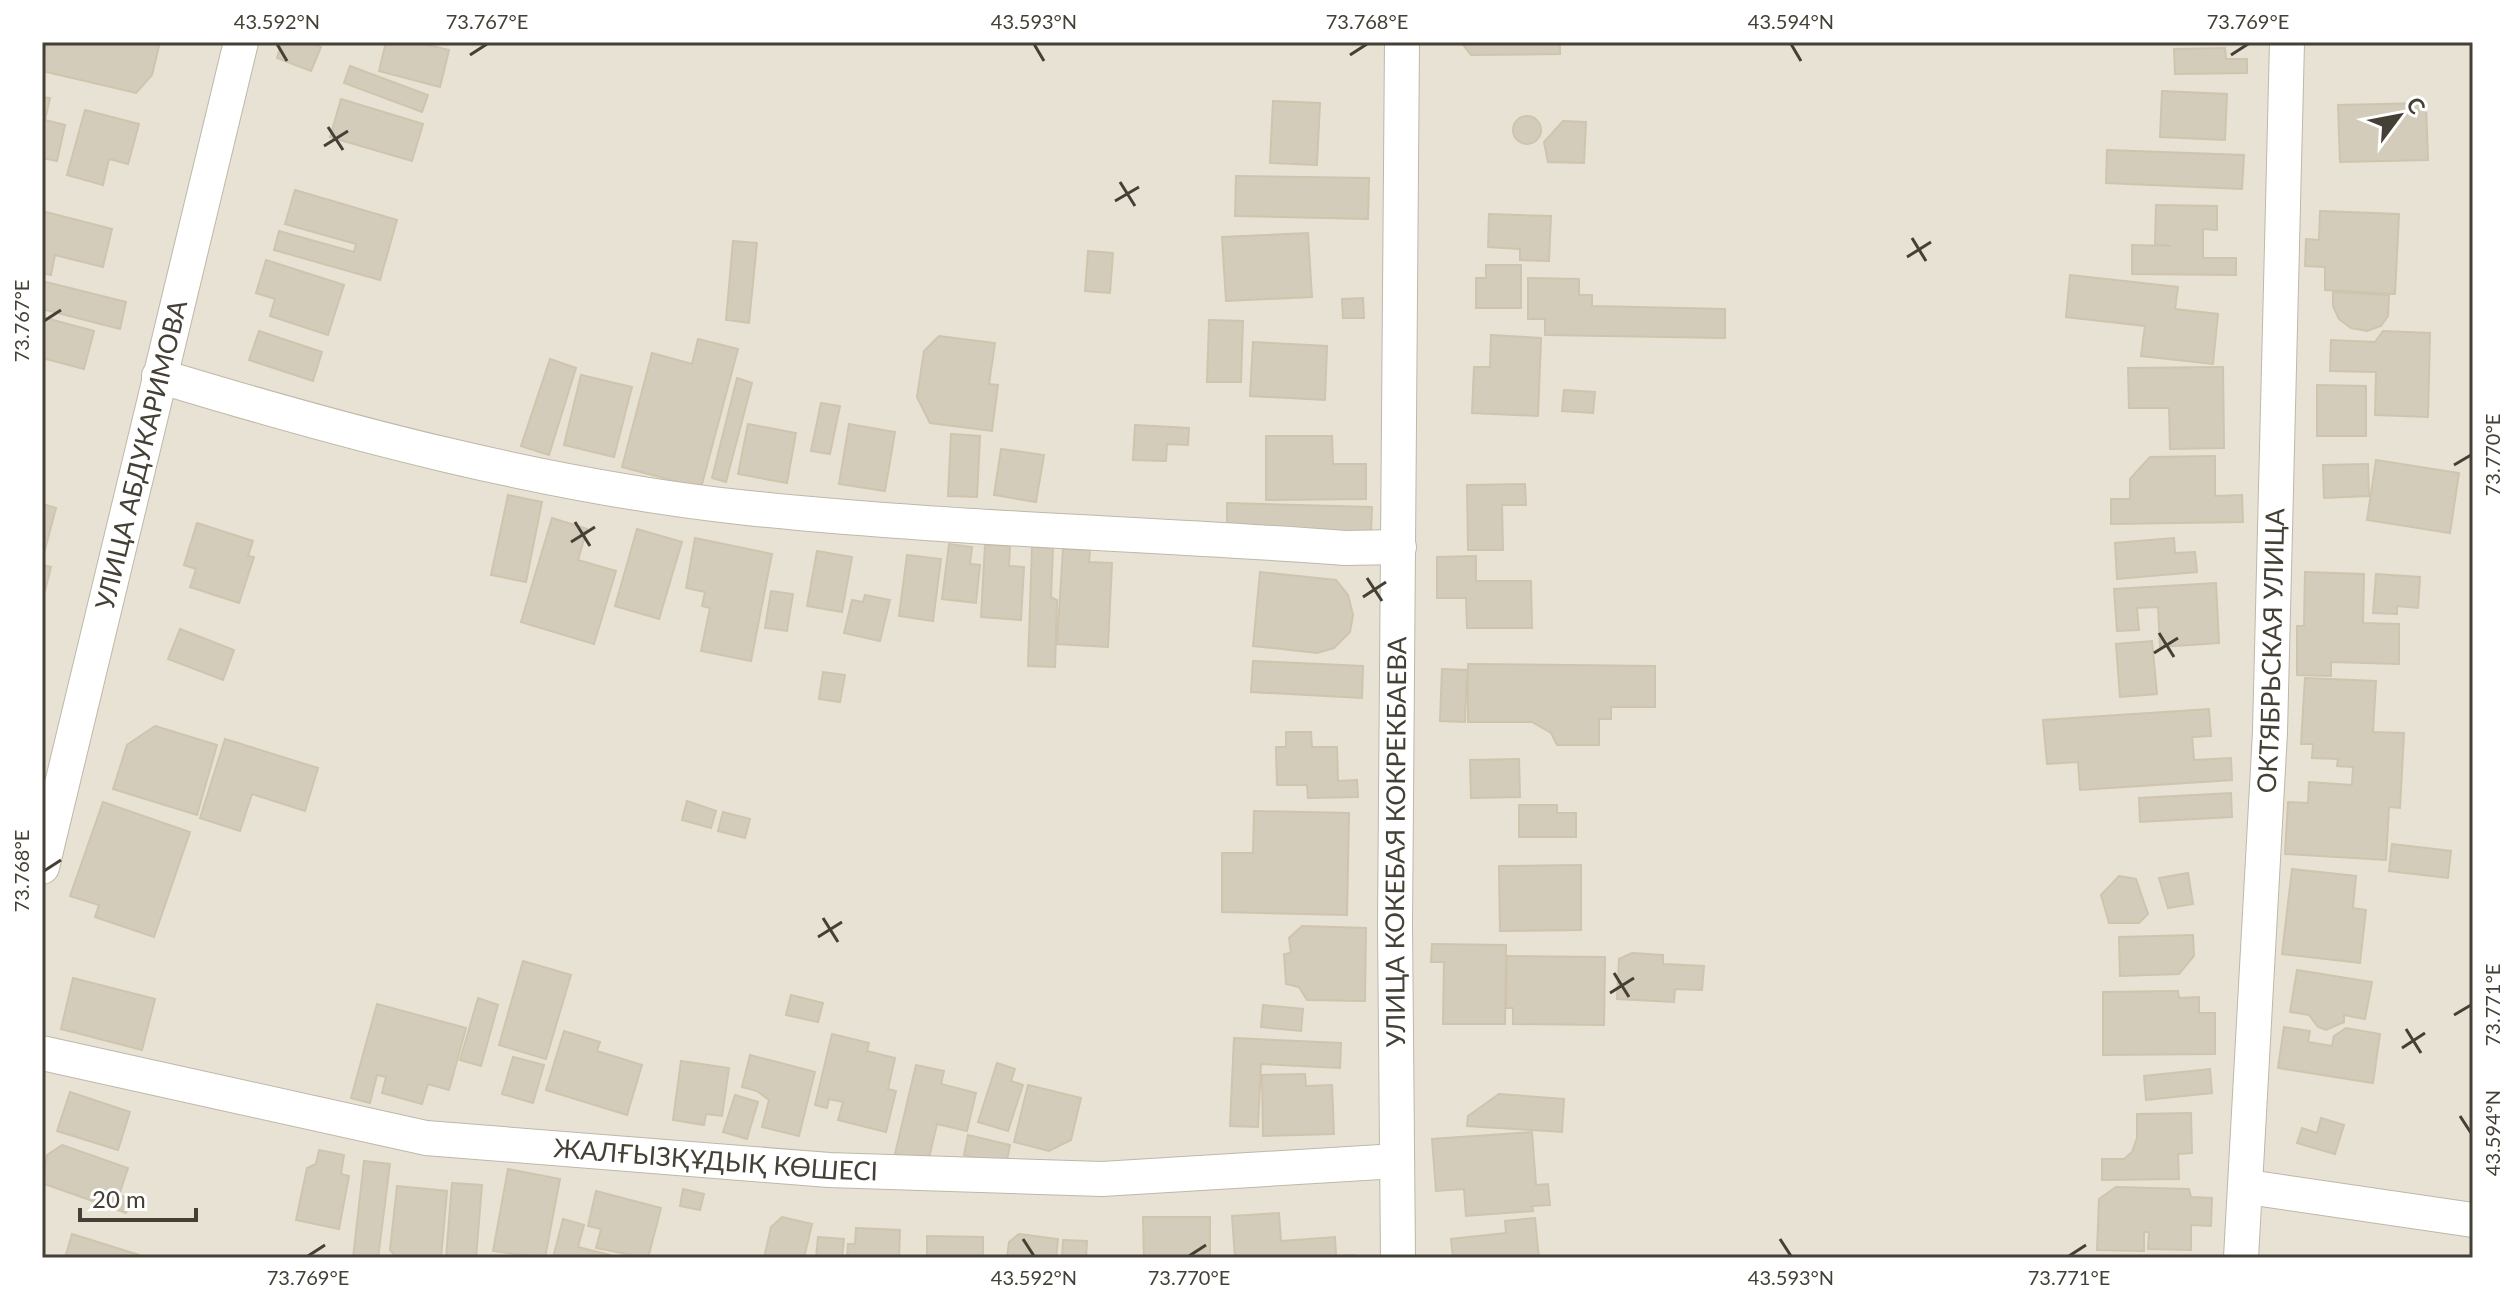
<svg xmlns="http://www.w3.org/2000/svg" width="2515" height="1300" font-family="Lato,sans-serif">
  <style>
    .residential { fill: #e7e2d3 }
    .building { fill: #d4ccbb; stroke: #cfc4ae; stroke-width: 2 }
    .lines { fill: none; stroke-linecap: round; stroke-linejoin: round }
    .street-casing { stroke: #beb8a8; stroke-width: 36 }
    .street { stroke: #fff; stroke-width: 34 }
    .ticks { fill: none; stroke: #454035; stroke-width: 3 }
    .labels { text-anchor: middle; stroke-width: 6; stroke-linejoin: round; paint-order: stroke }
    .street-label { font-size: 26px; fill: #454035; stroke: #fff }
    .neatline { fill: none; stroke: #454035; stroke-width: 3 }
    .ticks-label { font-size: 20px; text-anchor: middle; fill: #454035 }
  </style>
  <rect width="100%" height="100%" fill="#f3efe5"/>
  <!-- residential -->
  <path class="residential" d="M42 42H2473V1258H42Z"/>
  <!-- building -->
  <path class="building" d="M46 42H160L152 75 136 93 42 71Z
    M282 42H308L321 47 311 71 277 58Z
    M386 42H415L449 50 440 87 379 71Z
    M1461 42H1560V54L1471 55Z
    M2225 48 2226 59H2247V73L2175 74 2174 49Z
    M350 66 428 95 422 112 344 83Z
    M2162 91 2227 94 2225 140 2160 137Z
    M42 97 50 98 45 120 65 125 57 161 42 158Z
    M341 99 423 124 412 161 330 137Z
    M1273 101 1320 103 1317 165 1270 163Z
    M2426 103 2428 160 2340 162 2338 105Z
    M85 110 139 124 128 164 109 159 103 185 67 175Z
    M1513 130a14 14 0 1 1 28 0a14 14 0 1 1-28 0Z
    M1563 121 1586 122 1584 163 1548 162 1544 142Z
    M2107 150 2244 155 2242 189 2106 183Z
    M1236 176 1369 178 1368 219 1235 216Z
    M295 190 397 220 380 280 274 250 279 231 354 252 356 244 285 224Z
    M2156 205 2217 206V230L2203 229V258H2236V275L2132 274V245L2171 246 2155 244Z
    M42 211 112 229 103 267 55 255 51 275 42 273Z
    M2320 211 2399 214 2395 294 2325 290V267L2305 266 2306 239 2319 240Z
    M1489 214 1551 216 1549 261 1520 260V249L1488 247Z
    M1308 233 1312 297 1226 301 1222 237Z
    M733 241 757 243 749 323 726 320Z
    M1088 251 1113 253 1110 293 1085 291Z
    M266 260 344 285 328 335 270 316 275 299 256 293Z
    M1486 265H1521V308H1476V278H1486Z
    M2070 275 2178 287 2175 309 2218 314 2213 364 2141 356 2145 326 2066 317Z
    M1528 278 1579 279V295H1592V306L1725 309V338L1545 335V319H1528Z
    M42 281 126 302 120 329 42 309Z
    M2333 292 2389 295 2388 316 2381 326 2367 331 2351 328 2339 319 2333 306Z
    M1363 298 1364 318H1343L1342 299Z
    M42 317 94 331 84 369 42 358Z
    M1209 320 1243 321 1241 382H1207Z
    M259 331 322 352 313 381 249 360Z
    M2383 331 2430 333 2428 417 2375 415 2376 372 2330 371 2331 340 2375 342Z
    M1491 335 1541 338 1538 416 1472 413 1474 367H1490Z
    M939 336 995 343 989 384 998 385 992 431 930 423 917 397 924 351Z
    M698 339 738 349 701 488 622 467 652 353 692 364Z
    M1253 342 1327 346 1325 400 1250 396Z
    M550 359 576 368 549 455 521 446Z
    M2223 367 2224 448 2170 449 2169 408H2129L2128 368Z
    M581 375 632 387 614 457 564 445Z
    M737 378 752 383 726 482 712 478Z
    M2317 385 2366 386V436H2317Z
    M1564 390 1595 392 1593 413 1562 411Z
    M821 403 840 406 830 454 811 451Z
    M748 424 796 433 787 483 738 474Z
    M849 424 895 432 885 491 839 484Z
    M1135 425 1189 428 1188 445 1167 444 1166 461 1133 460Z
    M951 434 980 436 977 497 948 496Z
    M1266 436H1332L1333 464H1366V499L1266 500Z
    M1001 449 1044 455 1036 502 994 495Z
    M2215 456V496L2242 495 2243 522 2111 524V499H2130V479L2150 457Z
    M2376 460 2459 473 2450 533 2367 520Z
    M2368 464 2369 496 2324 498 2323 465Z
    M1525 484 1526 505H1502L1503 550H1468L1467 485Z
    M508 495 542 502 526 582 491 575Z
    M1227 503 1372 507 1371 533 1227 529Z
    M42 504 56 508 43 557H42Z
    M552 518 587 529 578 560 616 571 594 644 521 622Z
    M197 523 253 541 248 556 254 557 239 603 190 587 196 569 184 565Z
    M637 529 682 542 659 619 615 606Z
    M695 538 772 554 751 661 701 651 710 608 702 606 705 592 686 588Z
    M2174 538 2175 553 2195 552 2197 572 2117 579 2115 543Z
    M949 544 972 547 970 564 980 565 976 603 942 599Z
    M985 545 1010 546 1009 566 1024 567 1021 620 981 617Z
    M1032 547 1053 548 1051 597 1057 600 1055 667 1028 666Z
    M1063 549 1090 550 1089 562 1112 563 1108 647 1057 644Z
    M817 551 852 557 842 612 807 606Z
    M907 555 941 559 933 621 899 616Z
    M1476 556V581H1531L1532 628H1467L1466 598H1437V557Z
    M42 565 51 567 45 591 42 590Z
    M1260 572 1336 580 1348 595 1353 615 1350 632 1334 648 1317 653 1253 646Z
    M2305 572 2364 574 2363 623 2399 624V664L2331 662V676L2297 675V626H2304Z
    M2376 574 2420 577 2418 608 2397 606V614L2373 613Z
    M2216 583 2219 643 2160 647 2158 607 2137 608 2139 630 2117 631 2114 589Z
    M771 591 793 594 787 631 765 628Z
    M865 595 890 600 880 641 844 633 852 600 863 602Z
    M180 629 234 650 223 680 168 659Z
    M2152 641 2157 694 2120 697 2116 644Z
    M1253 661 1363 666 1362 698 1251 692Z
    M1468 664 1655 666V707H1611V719H1599V745H1557L1551 733 1532 722H1468Z
    M1442 669 1467 670 1465 722 1440 721Z
    M823 672 845 675 840 702 819 699Z
    M2305 678 2376 681 2373 732 2404 733 2400 808 2389 807 2386 860 2285 854 2288 802 2308 803 2309 782 2352 785 2353 767 2337 766 2338 759 2312 758 2313 744H2301Z
    M2209 709 2211 736 2192 737 2194 760 2231 758 2232 780 2080 790 2078 762 2047 764 2043 720Z
    M155 726 217 745 197 815 113 789 127 745Z
    M1286 732H1311L1312 747H1337L1338 781 1357 780 1358 797 1308 798 1307 785H1277L1276 747H1286Z
    M225 739 318 768 305 811 252 794 240 831 200 818Z
    M1519 759 1520 797 1471 798 1470 760Z
    M2231 793 2232 817 2140 822 2139 798Z
    M687 801 716 811 711 828 682 820Z
    M103 802 190 832 154 937 95 917 99 905 70 896Z
    M1519 805H1557V813H1576V837H1519Z
    M1254 811 1349 813 1347 915 1222 912V853H1253Z
    M723 812 750 819 745 838 718 831Z
    M2392 844 2451 851 2448 878 2389 871Z
    M1581 865V930L1500 931 1499 866Z
    M2292 869 2356 876 2353 908 2366 910 2360 963 2282 954Z
    M2188 873 2193 904 2168 908 2159 878Z
    M2119 876 2136 879 2148 914 2139 923H2109L2101 895Z
    M1302 926 1366 928 1365 1001 1307 1000 1299 987 1286 984 1284 954 1291 953 1289 938Z
    M2193 935 2194 956 2179 974 2120 976 2119 937Z
    M1432 944 1506 945 1505 1024H1443L1444 962H1431Z
    M1632 953 1663 955V964L1704 966 1702 990 1675 989 1674 1002 1617 999 1619 959Z
    M1507 956 1605 957 1604 1025 1513 1024V1008H1506Z
    M523 961 571 975 546 1059 499 1045Z
    M2297 970 2372 982 2365 1019 2344 1015V1022L2326 1030 2318 1027 2309 1015 2290 1012Z
    M73 978 155 999 142 1050 61 1029Z
    M2178 991 2179 998 2199 997V1013H2215V1054L2103 1055V992Z
    M791 995 823 1003 818 1022 786 1015Z
    M478 998 498 1005 481 1066 460 1060Z
    M377 1004 466 1028 449 1090 428 1084 422 1104 382 1093 386 1077 377 1075 370 1103 351 1098Z
    M1263 1005 1303 1009 1301 1031 1261 1027Z
    M2284 1027 2310 1031 2308 1042 2332 1046 2334 1036 2346 1028 2380 1034 2373 1083 2278 1068Z
    M564 1031 600 1042 597 1051 642 1065 627 1115 546 1090Z
    M832 1034 869 1043 867 1051 895 1058 888 1089 896 1091 886 1132 838 1120 843 1102 829 1099 827 1108 815 1105Z
    M1234 1038 1341 1043 1340 1068 1261 1064 1258 1127 1230 1126Z
    M750 1055 815 1072 799 1136 762 1127 769 1100 757 1091 742 1087Z
    M513 1057 544 1065 533 1103 502 1094Z
    M681 1061 729 1068 722 1116 706 1114 704 1125 673 1120Z
    M997 1063 1015 1069 1011 1081 1023 1085 1008 1131 978 1122Z
    M916 1065 944 1071 941 1084 976 1093 967 1131 937 1124 928 1162 895 1154Z
    M2210 1069 2212 1093 2146 1100 2144 1076Z
    M1305 1074 1306 1086 1332 1085 1334 1134 1263 1136 1262 1075Z
    M1028 1085 1081 1098 1071 1140 1049 1151 1014 1142Z
    M70 1092 130 1112 118 1150 57 1131Z
    M1499 1094 1564 1099 1562 1132 1467 1126 1468 1116Z
    M735 1095 758 1102 747 1139 723 1132Z
    M2191 1113 2192 1153 2178 1154 2179 1179 2102 1180V1159H2124L2132 1152 2137 1138V1114Z
    M2321 1118 2344 1125 2335 1154 2297 1143 2302 1128 2317 1133Z
    M1532 1132 1536 1185 1548 1184 1550 1205 1532 1206 1533 1211 1466 1216 1464 1189 1436 1191 1432 1139Z
    M968 1135 1010 1145 1006 1165 964 1155Z
    M62 1145 128 1168 119 1195 130 1199 126 1213 42 1183 47 1155Z
    M319 1150 344 1155 341 1174 349 1176 339 1229 296 1220 307 1168 316 1164Z
    M364 1161 390 1164 378 1258H353Z
    M508 1169 560 1179 545 1258 493 1251Z
    M452 1183 482 1185 476 1258H446Z
    M397 1186 447 1191 441 1258H397L390 1250Z
    M2116 1187 2189 1189 2191 1197 2212 1198 2211 1226 2191 1225V1250L2148 1249 2149 1232H2144V1251L2097 1250 2099 1199Z
    M683 1189 704 1194 700 1210 680 1206Z
    M596 1191 661 1208 648 1258 596 1248 601 1229 588 1226Z
    M1279 1213 1281 1241 1335 1237 1336 1256 1354 1255V1258H1235L1232 1216Z
    M782 1217 812 1224 804 1258H764L771 1227Z
    M1143 1217H1210V1257L1144 1258Z
    M1535 1218 1539 1258H1453L1451 1239 1506 1233 1505 1221Z
    M563 1219 584 1225 578 1247 610 1255 609 1258H553Z
    M856 1228 900 1230 899 1258H847L848 1244H855Z
    M72 1234 139 1255 138 1258H65Z
    M1019 1234 1058 1239 1056 1258H1007L1009 1242Z
    M927 1236 983 1237V1258H927Z
    M818 1237 844 1239 842 1258H816Z
    M1063 1240 1087 1241 1086 1258H1062Z"/>
  <g class="lines">
    <defs>
      <g id="street">
        <path d="M159 376C350 434 549 487 748 508 946 529 1146 533 1345 548L1399 547"/>
        <path id="s1" d="M42 867 241 42"/>
        <path id="s2" d="M42 1053 426 1138 829 1170 1102 1179 1397 1161"/>
        <path d="M2248 1187 2473 1220"/>
        <path id="s3" d="M1398 1258 1395 925 1402 42"/>
        <path id="s4" d="M2241 1258 2270 732 2287 42"/>
      </g>
    </defs>
    <!-- street casing -->
    <use href="#street" class="street-casing"/>
    <!-- street -->
    <use href="#street" class="street"/>
  </g>
  <!-- ticks -->
  <path class="ticks" d="M277 44 287 61M1034 44 1044 61M1791 44 1801 61M470 55 487 44M1350 55 1367 44M2231 55 2248 44M328 127 343 150M324 146 348 131M1120 182 1135 206M1115 201 1139 187M1912 238 1926 261M1907 257 1931 242M44 321 61 310M2454 465 2471 455M575 522 590 546M571 542 595 527M1367 578 1382 601M1363 597 1386 582M2159 633 2174 657M2154 653 2178 638M44 871 61 860M823 918 838 942M818 937 842 922M1614 973 1629 997M1610 993 1634 978M2454 1015 2471 1005M2406 1029 2421 1053M2402 1048 2425 1033M2460 1116 2471 1133M1023 1239 1034 1256M1780 1239 1791 1256M308 1256 325 1245M1189 1256 1206 1245M2069 1256 2086 1245"/>
  <g class="labels">
    <!-- street labels -->
    <g class="street-label">
      <text dy="9" stroke="none"><textPath href="#s1" startOffset="424">УЛИЦА АБДУКАРИМОВА</textPath></text>
      <text dy="9" stroke="none"><textPath href="#s4" startOffset="608">ОКТЯБРЬСКАЯ УЛИЦА</textPath></text>
      <text dy="9" stroke="none"><textPath href="#s3" startOffset="416">УЛИЦА КОКЕБАЯ КОКРЕКБАЕВА</textPath></text>
      <text dy="9" stroke="none"><textPath href="#s2" startOffset="684">ЖАЛҒЫЗҚҰДЫҚ КӨШЕСІ</textPath></text>
    </g>
  </g>
  <!-- border -->
  <rect width="2515" height="1300" fill="none" stroke="#ffffff" stroke-width="88"/>
  <!-- north arrow -->
  <g transform="translate(2399 116) rotate(58)" stroke="#ffffff" stroke-width="6" paint-order="stroke">
  <path d="M0-6L14 30L0 20L-14 30Z" fill="#454035"/>
  <text y="-12" font-size="22" font-weight="bold" text-anchor="middle" fill="#454035">С</text>
  </g>
  <!-- scale -->
  <path d="M80 1208v12h116v-12" fill="none" stroke="#454035" stroke-width="4"/>
  <text x="92" y="1208" font-size="24" fill="#454035" stroke="#ffffff" stroke-width="6" paint-order="stroke">20 m</text>
  <rect x="44" y="44" width="2427" height="1212" class="neatline"/>
  <g class="ticks-label">
    <text x="277" y="29">43.592°N</text>
    <text x="487" y="29">73.767°E</text>
    <text x="1034" y="29">43.593°N</text>
    <text x="1367" y="29">73.768°E</text>
    <text x="1791" y="29">43.594°N</text>
    <text x="2248" y="29">73.769°E</text>
    <text transform="translate(22 321) rotate(-90)" y="7">73.767°E</text>
    <text transform="translate(2493 455) rotate(-90)" y="7">73.770°E</text>
    <text transform="translate(22 871) rotate(-90)" y="7">73.768°E</text>
    <text transform="translate(2493 1005) rotate(-90)" y="7">73.771°E</text>
    <text transform="translate(2493 1133) rotate(-90)" y="7">43.594°N</text>
    <text x="308" y="1285">73.769°E</text>
    <text x="1034" y="1285">43.592°N</text>
    <text x="1189" y="1285">73.770°E</text>
    <text x="1791" y="1285">43.593°N</text>
    <text x="2069" y="1285">73.771°E</text>
  </g>
</svg>
